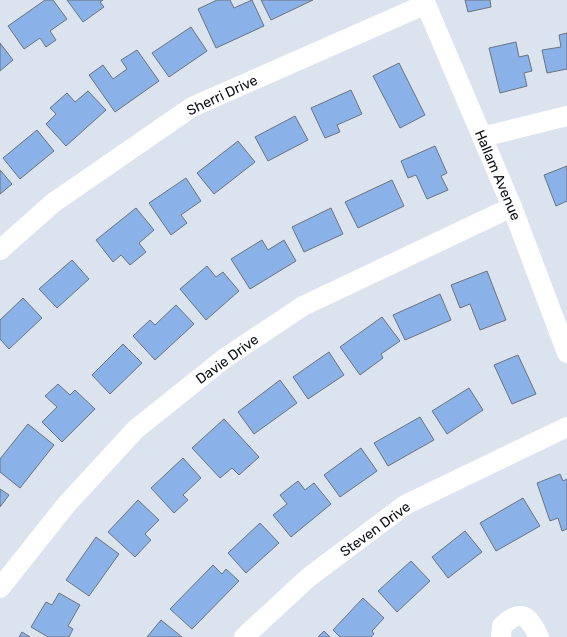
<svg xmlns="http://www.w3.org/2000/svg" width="567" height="637" font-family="Rubik,sans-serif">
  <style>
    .building { fill: #8bb1e9; stroke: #6c737d }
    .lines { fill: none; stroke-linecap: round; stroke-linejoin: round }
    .minor { stroke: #fff; stroke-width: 20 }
    .labels { text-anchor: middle; stroke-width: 4; stroke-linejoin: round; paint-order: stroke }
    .street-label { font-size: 14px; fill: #0b0d11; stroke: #fff }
  </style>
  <rect width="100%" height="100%" fill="#dbe3ee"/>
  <!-- building -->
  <path class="building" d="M45 0H53L67 19 50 31 56 40 46 47 40 38 24 49 8 26Z
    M67 0H103L100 2 104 7 83 22Z
    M217 0H230L234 8 252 0 264 26 216 48 198 9Z
    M261 0H313L271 20Z
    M465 0H490L491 7 468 12Z
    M191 27 207 51 169 77 152 53Z
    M567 33V69L547 73 542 50 561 47 559 35Z
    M516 42 519 57 528 55 532 71 524 73 527 86 500 93 489 48Z
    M0 43 13 60 0 71Z
    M137 50 159 81 115 112 89 75 103 65 113 79 127 69 121 60Z
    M399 63 425 115 400 128 373 76Z
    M351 90 362 114 337 125 340 132 325 138 311 108Z
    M88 91 106 110 66 146 46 124 56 114 50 108 67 93 75 102Z
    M295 116 308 140 268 161 255 137Z
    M37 130 54 151 20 179 3 158Z
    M238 141 255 162 214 194 197 173Z
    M435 146 447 173 441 176 448 190 427 199 416 175 408 178 401 161Z
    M567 166V201L556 206 544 175Z
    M0 170 12 184 0 194Z
    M186 178 201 201 181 215 187 223 171 235 149 203Z
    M392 180 404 206 358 228 345 202Z
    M136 208 154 230 139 243 146 252 130 265 121 255 113 262 96 240Z
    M331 208 343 234 304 252 292 227Z
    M262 240 268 250 284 240 296 261 250 289 231 259Z
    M72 260 89 279 57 308 39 289Z
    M207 266 216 277 223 272 239 291 206 320 180 289Z
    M487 271 506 320 480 330 470 304 460 308 451 285Z
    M440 294 451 320 405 340 393 315Z
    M23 298 42 318 9 349 0 339V320Z
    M176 305 194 324 155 360 133 336 150 320 155 325Z
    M382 317 400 341 381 354 383 358 360 375 340 347Z
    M123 344 142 363 110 394 92 375Z
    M329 352 344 375 308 399 293 377Z
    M518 355 536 394 512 404 494 365Z
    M280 380 297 403 254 434 238 412Z
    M58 384 70 395 75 390 95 409 62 442 42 422 57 407 45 396Z
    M469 388 483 410 447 434 432 411Z
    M420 417 434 440 388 466 374 443Z
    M224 419 259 457 239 475 232 468 220 478 192 448Z
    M28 424 54 445 20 488 0 472V459Z
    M361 448 377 471 340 497 324 475Z
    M183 458 201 478 183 495 188 500 174 513 151 488Z
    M560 474 563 481 567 479V529L562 531 558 518 550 521 537 483Z
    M298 481 305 490 314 483 331 504 291 537 273 515 287 504 280 495Z
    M0 489 9 495 0 507Z
    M523 498 540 526 496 551 480 523Z
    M138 500 159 520 145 534 151 540 135 557 108 532Z
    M260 523 279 543 246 573 228 553Z
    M465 531 482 552 448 578 432 557Z
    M96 537 119 554 89 596 66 580Z
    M411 561 430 581 397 612 378 591Z
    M213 565 222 574 226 569 239 581 192 629 170 609Z
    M59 593 80 605 68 626 73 629 69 637H48L31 627 46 602 52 605Z
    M363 598 384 618 372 631 374 634 371 637H340L333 630Z
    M161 620 182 637H147Z
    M324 631 330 637H318Z
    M22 632 30 637H19Z"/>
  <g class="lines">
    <!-- minor -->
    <path class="minor" d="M424 0 512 207 567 353
      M482 137 567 116
      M0 250 53 203 192 107 426 4
      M0 588 66 505 136 429 225 358 303 306 512 207
      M244 637 309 577 405 505 567 427
      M501 637 502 626C522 607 529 617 539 637"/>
  </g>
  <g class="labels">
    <!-- street labels -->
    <g class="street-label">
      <text transform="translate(222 95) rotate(-25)" y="5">Sherri Drive</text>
      <text transform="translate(498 175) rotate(67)" y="5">Hallam Avenue</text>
      <text transform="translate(227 359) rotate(-36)" y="5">Davie Drive</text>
      <text transform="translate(375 529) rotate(-36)" y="5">Steven Drive</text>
    </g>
  </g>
</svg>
